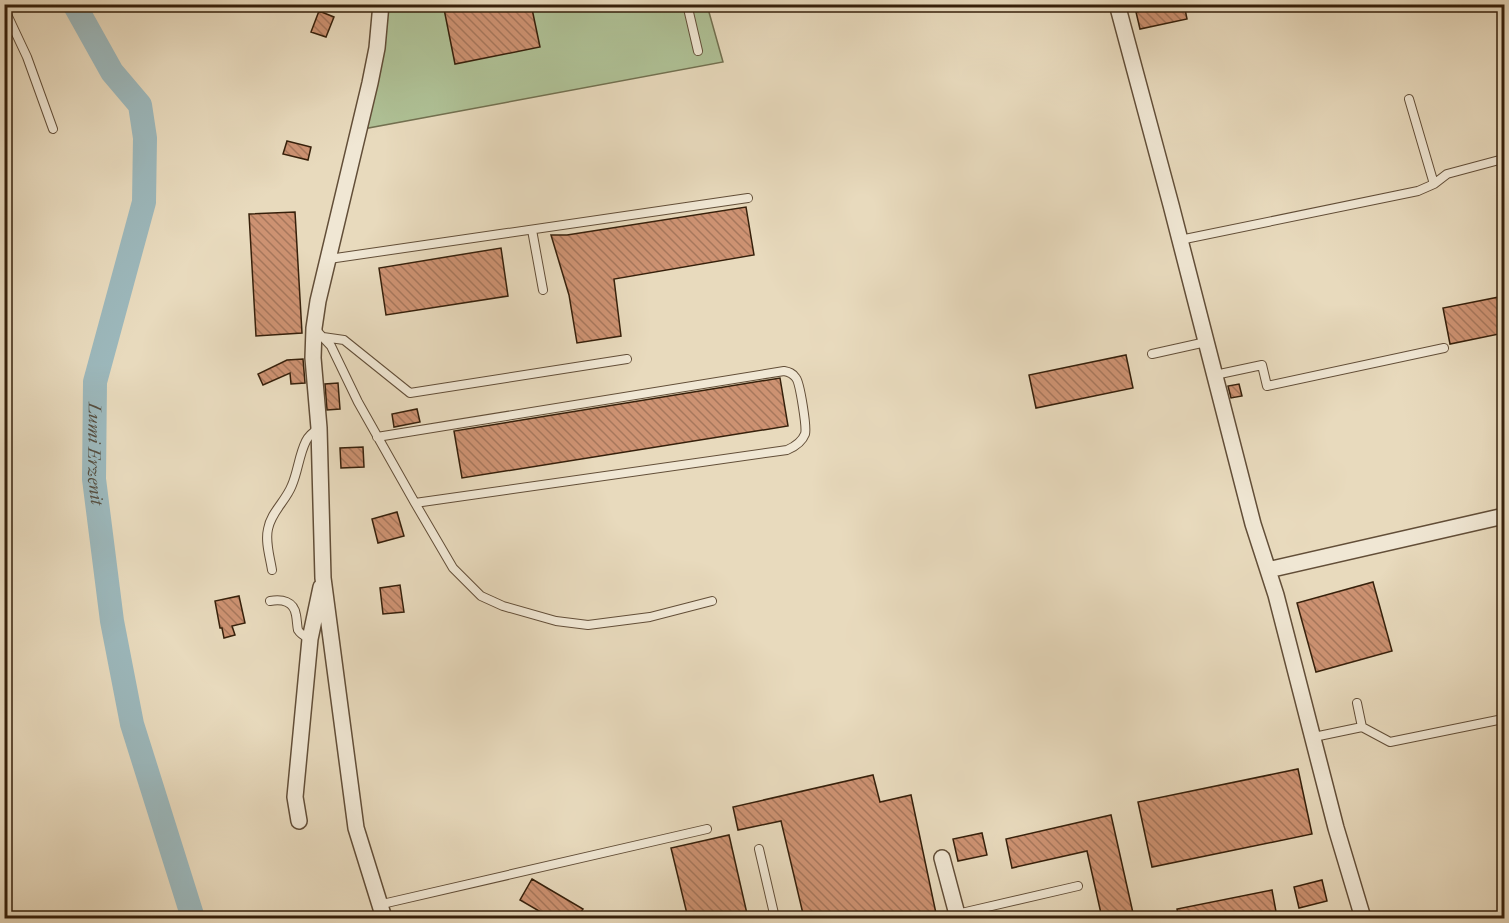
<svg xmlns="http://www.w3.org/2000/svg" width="1509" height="923" font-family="'IM FELL French Canon',serif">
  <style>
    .garden { fill: #afc196; stroke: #727050; stroke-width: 1.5 }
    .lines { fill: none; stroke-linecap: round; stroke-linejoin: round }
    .river { stroke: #9cb8bc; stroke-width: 24 }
    .building { fill: url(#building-back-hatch); stroke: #36200b; stroke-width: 1.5 }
    .service-casing { stroke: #624e38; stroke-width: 10 }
    .minor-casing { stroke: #624e38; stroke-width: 18 }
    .service { stroke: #f0e7d4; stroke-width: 8 }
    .minor { stroke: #f0e7d4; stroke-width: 15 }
    .labels { text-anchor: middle; stroke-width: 4.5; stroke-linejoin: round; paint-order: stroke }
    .water-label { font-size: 18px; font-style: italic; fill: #554e40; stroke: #f0e7d4 }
  </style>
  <defs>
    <pattern id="building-back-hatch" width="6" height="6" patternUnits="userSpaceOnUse" patternTransform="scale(1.5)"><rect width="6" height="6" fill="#cd9272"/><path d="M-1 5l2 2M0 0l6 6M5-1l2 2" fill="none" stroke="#a7775c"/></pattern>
  </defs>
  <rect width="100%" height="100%" fill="#e8dabd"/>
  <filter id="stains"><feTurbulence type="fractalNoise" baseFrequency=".00333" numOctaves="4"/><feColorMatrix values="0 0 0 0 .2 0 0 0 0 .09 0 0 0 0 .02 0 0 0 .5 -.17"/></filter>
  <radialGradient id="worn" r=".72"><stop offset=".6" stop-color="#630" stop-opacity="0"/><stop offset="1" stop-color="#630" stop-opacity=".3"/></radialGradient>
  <!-- garden -->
  <path class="garden" d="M385 5H707L723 62 363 129Z"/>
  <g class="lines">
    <!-- river -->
    <path class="river" id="s1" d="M74 4 112 72 140 105 145 138 144 202 95 382 94 479 112 621 132 724 193 918"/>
  </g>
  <!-- building -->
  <path class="building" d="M443 4H531L540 47 455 64Z
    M1171 4H1184L1187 19 1140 29 1136 12Z
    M319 11 334 17 326 37 311 32Z
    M287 141 311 147 308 160 283 154Z
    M746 207 754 255 614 279 621 336 577 343 569 295 551 235H567Z
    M295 212 302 333 256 336 249 214Z
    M501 248 508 296 386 315 379 268Z
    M1504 296V333L1450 344 1443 308Z
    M1126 355 1133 388 1036 408 1029 375Z
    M303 359 305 383 291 384 290 373 263 385 258 374 287 360Z
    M780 378 788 426 462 478 454 431Z
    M338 383 340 409 327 410 325 384Z
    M1239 384 1242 396 1231 398 1228 386Z
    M417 409 420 422 394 427 392 414Z
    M363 447 364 467 341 468 340 448Z
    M397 512 404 536 378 543 372 519Z
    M1373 582 1392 651 1316 672 1297 603Z
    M400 585 404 612 383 614 380 588Z
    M239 596 245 623 232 626 235 635 224 638 222 628H220L215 601Z
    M1298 769 1312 834 1152 867 1138 802Z
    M873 775 880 802 911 795 937 918H804L781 821 738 830 733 807Z
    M1111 815 1133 913 1108 918H1102L1087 851 1012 868 1006 839Z
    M982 833 987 855 958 861 953 839Z
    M729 835 748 918H688L671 848Z
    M532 879 583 909 577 918H551L520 900Z
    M1322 880 1327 901 1299 908 1294 887Z
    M1272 890 1277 917 1269 918H1179L1177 909Z"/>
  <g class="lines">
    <defs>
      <path id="service" d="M687 4 698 51
        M4 8 27 57 53 129
        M1409 99 1434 184
        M532 230 543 290
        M1180 240 1418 191 1434 184 1447 174 1503 159
        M329 259 748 198
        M315 329 331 346 358 402 415 503 787 450C794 447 802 442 805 434 807 428 800 383 796 378 793 373 789 372 784 371L377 437
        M323 337 344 340 410 393 627 359
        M1152 354 1206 342
        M1215 375 1262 365 1267 386 1444 348
        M415 503 453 568 481 596 503 606 556 621 588 625 650 617 712 601
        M272 570C270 557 265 542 268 529 271 512 286 501 292 485 298 471 299 455 306 441 309 435 313 432 319 428
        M270 601C282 599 294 601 296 615 297 620 297 626 298 630 301 635 306 637 310 639
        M1362 727 1390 742 1498 720
        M1314 737 1362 727 1357 703
        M759 849 775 918
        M378 905 707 829
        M957 914 1078 886"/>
      <path id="minor" d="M381 4 377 48 370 83 318 301 314 328 313 358 319 428 323 578 356 828 384 918
        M1117 4 1171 205 1253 524 1276 595 1336 828 1363 918
        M1268 570 1504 516
        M299 821 295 797 310 639 321 587
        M942 858 958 918"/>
    </defs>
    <!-- service casing -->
    <use href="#service" class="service-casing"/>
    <!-- minor casing -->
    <use href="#minor" class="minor-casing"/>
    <!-- service -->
    <use href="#service" class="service"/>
    <!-- minor -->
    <use href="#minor" class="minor"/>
  </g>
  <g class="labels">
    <!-- water labels -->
    <g class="water-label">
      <text dy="6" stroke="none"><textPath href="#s1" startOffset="477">Lumi Erzenit</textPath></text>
    </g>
  </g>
  <!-- margin -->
  <rect width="1509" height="923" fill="none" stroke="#e8dabd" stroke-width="24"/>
  <rect x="6" y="6" width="1497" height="911" fill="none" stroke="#36200b" stroke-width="3"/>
  <rect x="12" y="12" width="1485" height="899" fill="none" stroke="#36200b" stroke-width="1.5"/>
  <rect width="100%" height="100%" filter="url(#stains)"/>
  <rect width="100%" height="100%" fill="url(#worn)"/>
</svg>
